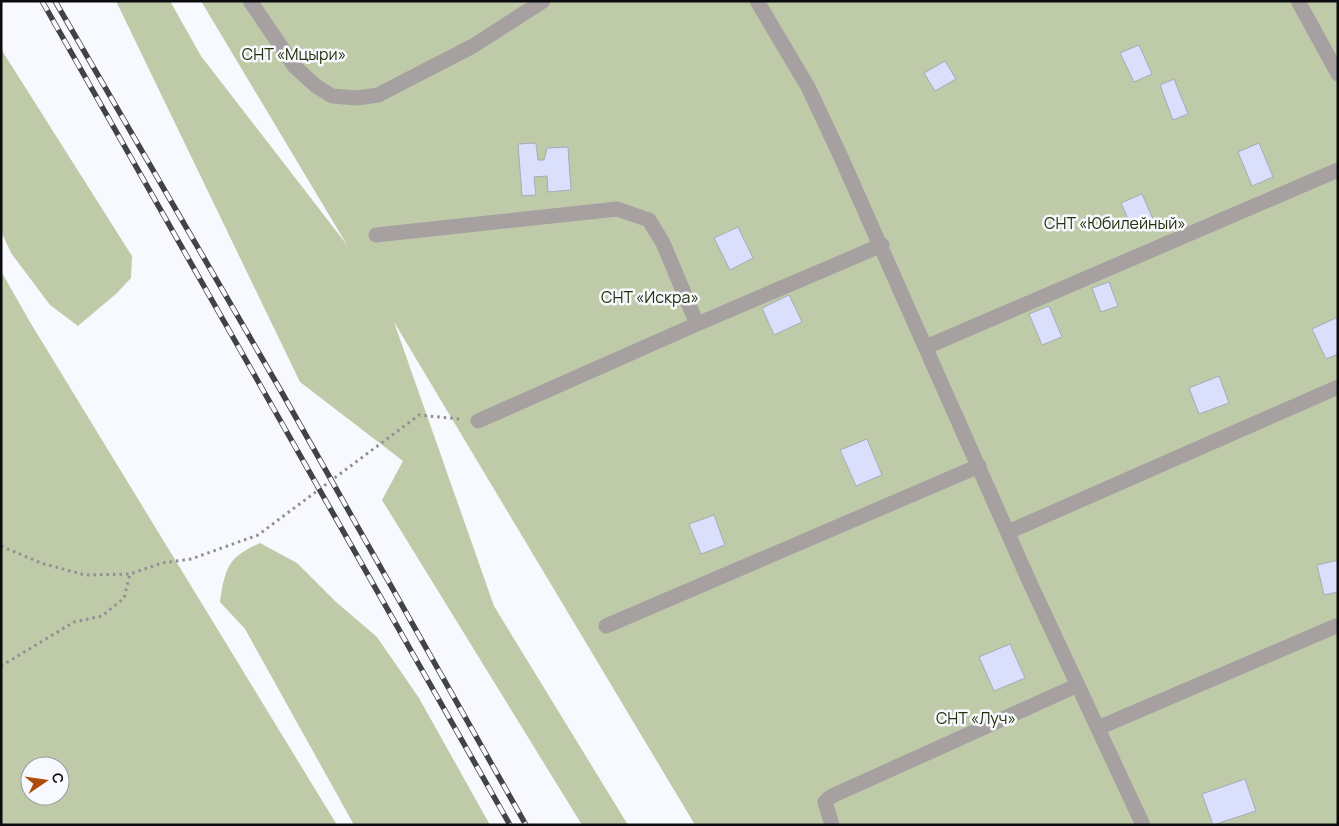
<svg xmlns="http://www.w3.org/2000/svg" width="1339" height="826" font-family="Manrope,sans-serif">
  <style>
    .green { fill: #bfcba8; fill-rule: evenodd }
    .building { fill: #dadffb; stroke: #a8aab5 }
    .lines { fill: none; stroke-linecap: round; stroke-linejoin: round }
    .path { stroke: #8f9094; stroke-width: 3; stroke-dasharray: 2.5 4; stroke-linecap: butt }
    .minor { stroke: #a6a0a1; stroke-width: 15 }
    .rail-casing { stroke: #424347; stroke-width: 5.5 }
    .rail { stroke: #f8f9fe; stroke-width: 4; stroke-dasharray: 11; stroke-linecap: butt }
    .labels { text-anchor: middle; stroke-width: 5; stroke-linejoin: round; paint-order: stroke }
    .park-label { font-size: 16px; fill: #26300c; stroke: #f8f9fe }
  </style>
  <rect width="100%" height="100%" fill="#f8f9fe"/>
  <!-- green -->
  <path class="green" d="M116 1H170L201 56 347 245 201 1H1338V825H695L394 322 494 606 628 825H582L382 500 403 461 300 382Z
    M1 49 132 256 131 278 117 293 78 326 50 305 11 253 1 231Z
    M1 271 30 322 337 825H1ZM30 766H60V796H30Z
    M260 543 297 563 335 601 377 637 419 698 490 825H354L245 629 220 602C225 568 228 557 260 543Z"/>
  <!-- building -->
  <path class="building" d="M1139 45 1152 74 1134 82 1120 53Z
    M945 61 956 79 935 91 924 73Z
    M1174 79 1188 114 1173 120 1160 85Z
    M536 143 538 160H544L547 148 568 147 571 190 548 192 547 176 534 177 536 195 522 196 518 144Z
    M1259 143 1273 177 1252 186 1238 152Z
    M1142 194 1153 219 1132 228 1121 203Z
    M738 227 753 258 730 270 714 238Z
    M1109 282 1118 306 1101 312 1092 288Z
    M789 295 802 322 774 335 762 308Z
    M1049 306 1062 337 1042 345 1029 314Z
    M1338 317V354L1326 359 1312 329Z
    M1219 376 1229 403 1199 414 1189 388Z
    M867 439 882 475 856 486 840 450Z
    M714 515 725 545 701 554 689 524Z
    M1338 560V592L1324 595 1317 565Z
    M1010 644 1025 678 994 691 979 657Z
    M1245 779 1256 811 1213 825 1202 794Z"/>
  <g class="lines">
    <!-- path -->
    <path class="path" d="M1 546 41 563 85 575 130 574 162 563 191 559 258 535 419 415 460 419
      M1 666 74 622 102 616 124 598 130 574"/>
    <!-- minor -->
    <path class="minor" d="M250 1 295 67 316 86 332 96 357 98 378 95 473 46 543 1
      M757 1 808 87 840 155 1030 583 1143 825
      M1298 1 1338 74
      M376 235 617 209 649 220 663 243 697 324
      M926 347 1338 170
      M478 421 697 324 882 245
      M1008 532 1338 387
      M606 626 979 466
      M1098 728 1336 626
      M832 825 825 802 832 796 1078 685"/>
    <defs>
      <path id="rail" d="M42 1 510 825
        M55 1 281 391 526 825"/>
    </defs>
    <!-- rail casing -->
    <use href="#rail" class="rail-casing"/>
    <!-- rail -->
    <use href="#rail" class="rail"/>
  </g>
  <g class="labels">
    <!-- park labels -->
    <g class="park-label">
      <text x="294" y="60">СНТ «Мцыри»</text>
      <text x="1115" y="229">СНТ «Юбилейный»</text>
      <text x="650" y="303">СНТ «Искра»</text>
      <text x="976" y="724">СНТ «Луч»</text>
    </g>
  </g>
  <!-- border -->
  <rect width="1339" height="826" fill="none" stroke="#0b0b0f" stroke-width="5"/>
  <!-- north arrow -->
  <g transform="translate(45 781) rotate(77)"><circle r="24" fill="#f8f9fe" stroke="#999a9e"/>
  <path d="M0-4L9 19L0 12L-9 19Z" fill="#ad4c0b"/>
  <text y="-8" font-size="14" font-weight="bold" text-anchor="middle" fill="#0b0b0f">С</text>
  </g>
</svg>
